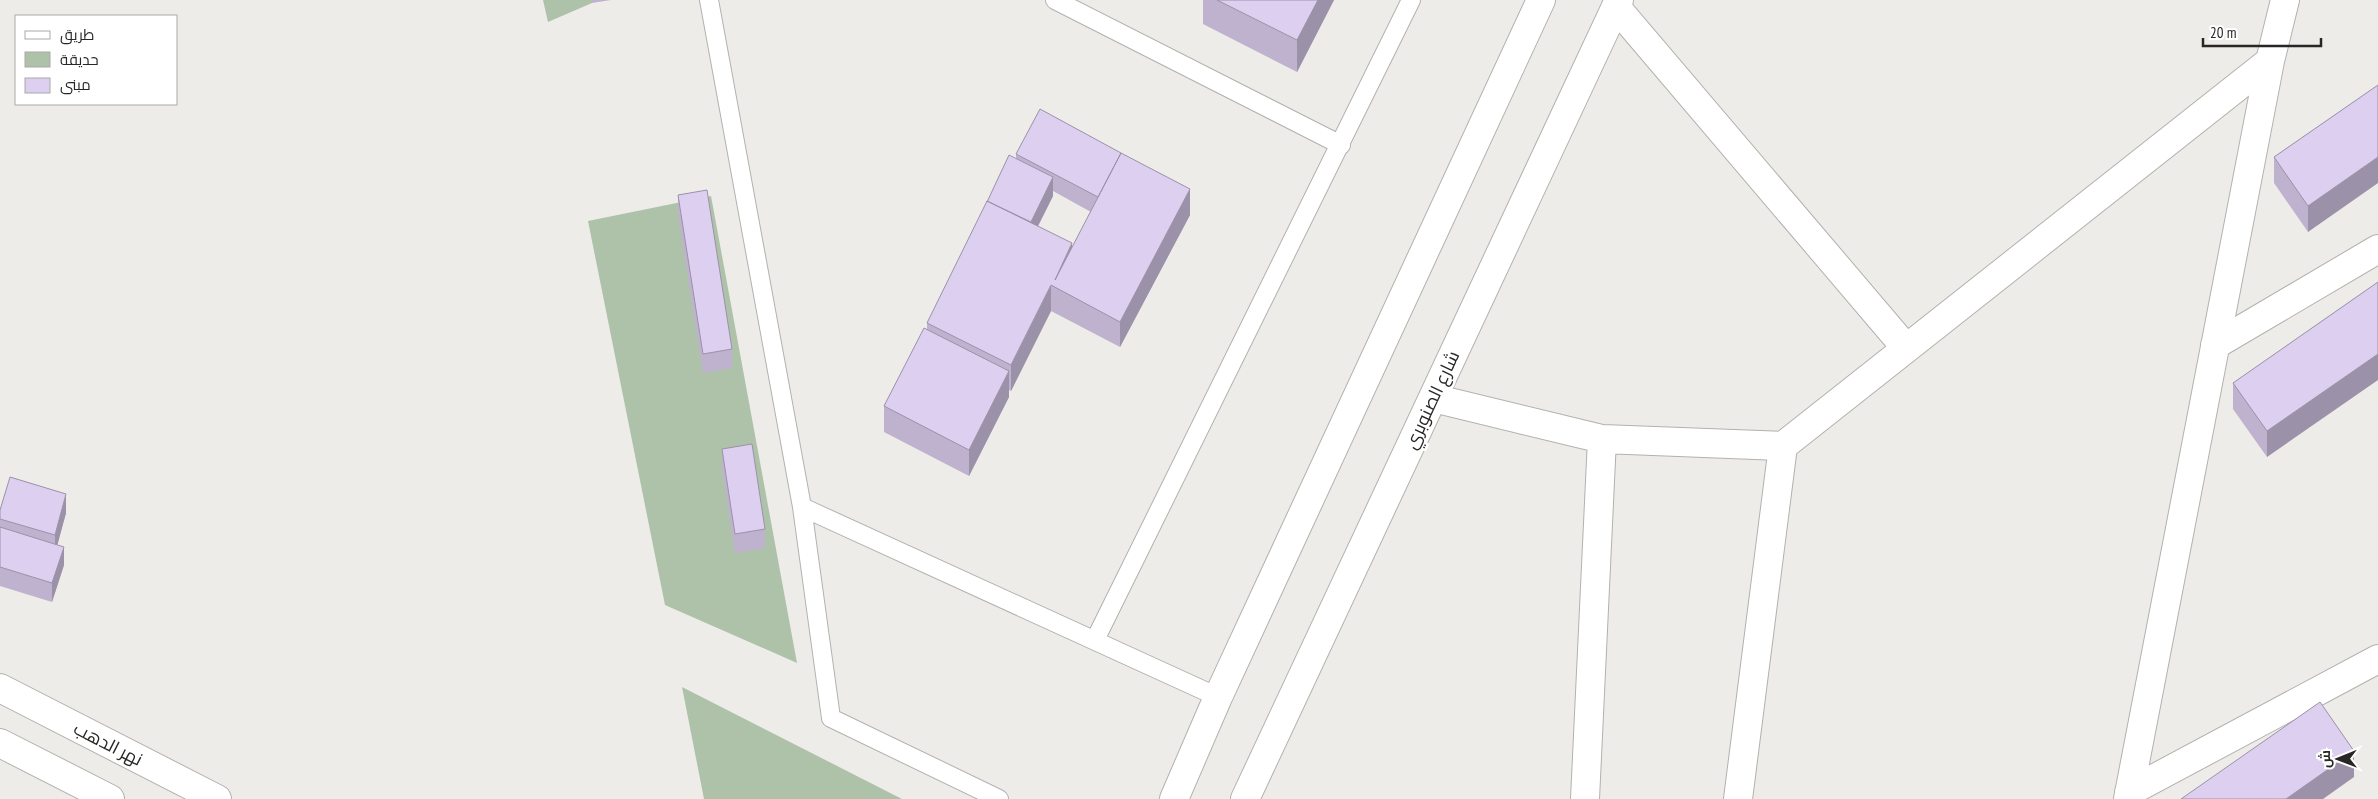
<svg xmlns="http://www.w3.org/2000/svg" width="2378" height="799" font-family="'PT Sans Narrow',Cairo,sans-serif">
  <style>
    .green { fill: #aec2aa }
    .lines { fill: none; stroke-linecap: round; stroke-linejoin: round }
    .service-casing { stroke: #b3b1ae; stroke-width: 20 }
    .minor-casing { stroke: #b3b1ae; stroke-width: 30 }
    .secondary-casing { stroke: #b3b1ae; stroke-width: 30 }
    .primary-casing { stroke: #b3b1ae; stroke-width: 30 }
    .service { stroke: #fff; stroke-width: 18 }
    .minor { stroke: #fff; stroke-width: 28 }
    .secondary { stroke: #fff; stroke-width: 28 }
    .primary { stroke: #fff; stroke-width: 28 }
    .wall { fill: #beb2ce; fill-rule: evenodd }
    .shaded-wall { fill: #9b91a8 }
    .building { fill: #ddcff0; stroke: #9b91a8 }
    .labels { text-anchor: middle; stroke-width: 5; stroke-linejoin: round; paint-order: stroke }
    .street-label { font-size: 18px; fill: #282726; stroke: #fff }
  </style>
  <rect width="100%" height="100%" fill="#eeece9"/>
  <!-- green -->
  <path class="green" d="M543 0H592V3L548 22Z
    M711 196 797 663 665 605 588 221Z
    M682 687 902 799H704Z"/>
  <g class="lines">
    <defs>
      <path id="service" d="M709 0 802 507 1218 697
        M1055 0 1341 145
        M802 507 831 718 999 799
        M1095 640 1411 0"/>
      <path id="minor" d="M1616 7 1906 348
        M2215 345 2378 249
        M1433 398 1602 439 1783 446 2270 61 2285 0
        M2129 792 2378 659
        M1585 799 1602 439
        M1738 799 1783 446
        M2128 799 2270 61"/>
      <path id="secondary" d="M0 688 217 799
        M0 743 110 799"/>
      <path id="primary" d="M1174 799 1218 697 1541 0
        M1245 799 1619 0"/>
    </defs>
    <!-- service casing -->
    <use href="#service" class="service-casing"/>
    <!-- minor casing -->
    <use href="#minor" class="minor-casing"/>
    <!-- secondary casing -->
    <use href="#secondary" class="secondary-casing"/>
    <!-- primary casing -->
    <use href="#primary" class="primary-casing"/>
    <!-- service -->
    <use href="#service" class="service"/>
    <!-- minor -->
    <use href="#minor" class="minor"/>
    <!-- secondary -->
    <use href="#secondary" class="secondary"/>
    <!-- primary -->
    <use href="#primary" class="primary"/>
  </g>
  <!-- wall -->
  <path class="wall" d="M592 0H611L592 3Z
    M1203 0H1334L1297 72 1203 24Z
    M2378 85 2308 232 2274 183V157Z
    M1016 154 1190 215 1120 347 1051 311 1011 391 1009 390V397L969 476 884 432V406L927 329V323L1016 159ZM1053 191 1091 212 1072 247 1038 226 1053 196Z
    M678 195 732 349V368L703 373 678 214Z
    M2378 282 2267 457 2233 409V383Z
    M722 449 765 529V548L735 553 722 468Z
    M0 510 66 513 57 545 64 565 52 602 0 586Z"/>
  <!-- shaded-wall -->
  <path class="shaded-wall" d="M1318 0H1334L1297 72V40Z
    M2378 157V183L2308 232V206Z
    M1053 177V196L1030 242V224Z
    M1190 189V215L1120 347V322Z
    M1072 243V269L1055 280Z
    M1051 285V311L1011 391V365Z
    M2378 354V380L2267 457V431Z
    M1009 371V397L969 476V450Z
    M66 494V513L55 554V535Z
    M64 547V565L52 602V583Z
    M2354 751V777L2323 799H2286Z"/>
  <!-- building -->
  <path class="building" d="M1217 0H1318L1297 40Z
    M2378 85V157L2308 206 2274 157Z
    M1040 109 1121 153 1098 197 1016 154Z
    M1121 153 1190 189 1120 322 1051 285 1011 365 927 323 987 201 1072 243 1055 280Z
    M1009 155 1053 177 1031 222 987 201V202Z
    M707 190 732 349 703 354 678 195Z
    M2378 282V354L2267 431 2233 383Z
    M924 328 1009 371 969 450 884 406Z
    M752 444 765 529 735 534 722 449Z
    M10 477 66 494 55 535 0 519V510Z
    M0 527 64 547 52 583 0 567Z
    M2320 702 2354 751 2286 799H2181Z"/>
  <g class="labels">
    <!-- street labels -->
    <g class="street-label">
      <text transform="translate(1432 400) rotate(-65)" y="6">شارع الصنوبري</text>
      <text transform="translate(108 744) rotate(27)" y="6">نهر الدهب</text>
    </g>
  </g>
  <!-- legend -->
  <rect x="15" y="15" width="162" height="90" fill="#ffffff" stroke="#a9a9a8"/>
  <rect x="25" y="31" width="25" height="8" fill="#ffffff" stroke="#a9a9a8"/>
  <text x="60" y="40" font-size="15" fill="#282726">طريق</text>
  <rect x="25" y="52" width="25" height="15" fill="#aec2aa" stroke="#a9a9a8"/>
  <text x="60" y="65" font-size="15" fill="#282726">حديقة</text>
  <rect x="25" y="78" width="25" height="15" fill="#ddcff0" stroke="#a9a9a8"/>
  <text x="60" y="90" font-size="15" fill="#282726">مبنى</text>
  <!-- north arrow -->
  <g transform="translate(2338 759) rotate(269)" stroke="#ffffff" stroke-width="4" paint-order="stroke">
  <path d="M0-4L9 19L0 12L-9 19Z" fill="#282726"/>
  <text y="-8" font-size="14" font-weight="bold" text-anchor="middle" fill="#282726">ش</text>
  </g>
  <!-- scale -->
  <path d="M2203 38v8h118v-8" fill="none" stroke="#282726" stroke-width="2.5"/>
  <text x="2210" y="38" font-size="15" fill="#282726" stroke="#ffffff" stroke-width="4" paint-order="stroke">20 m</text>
</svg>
